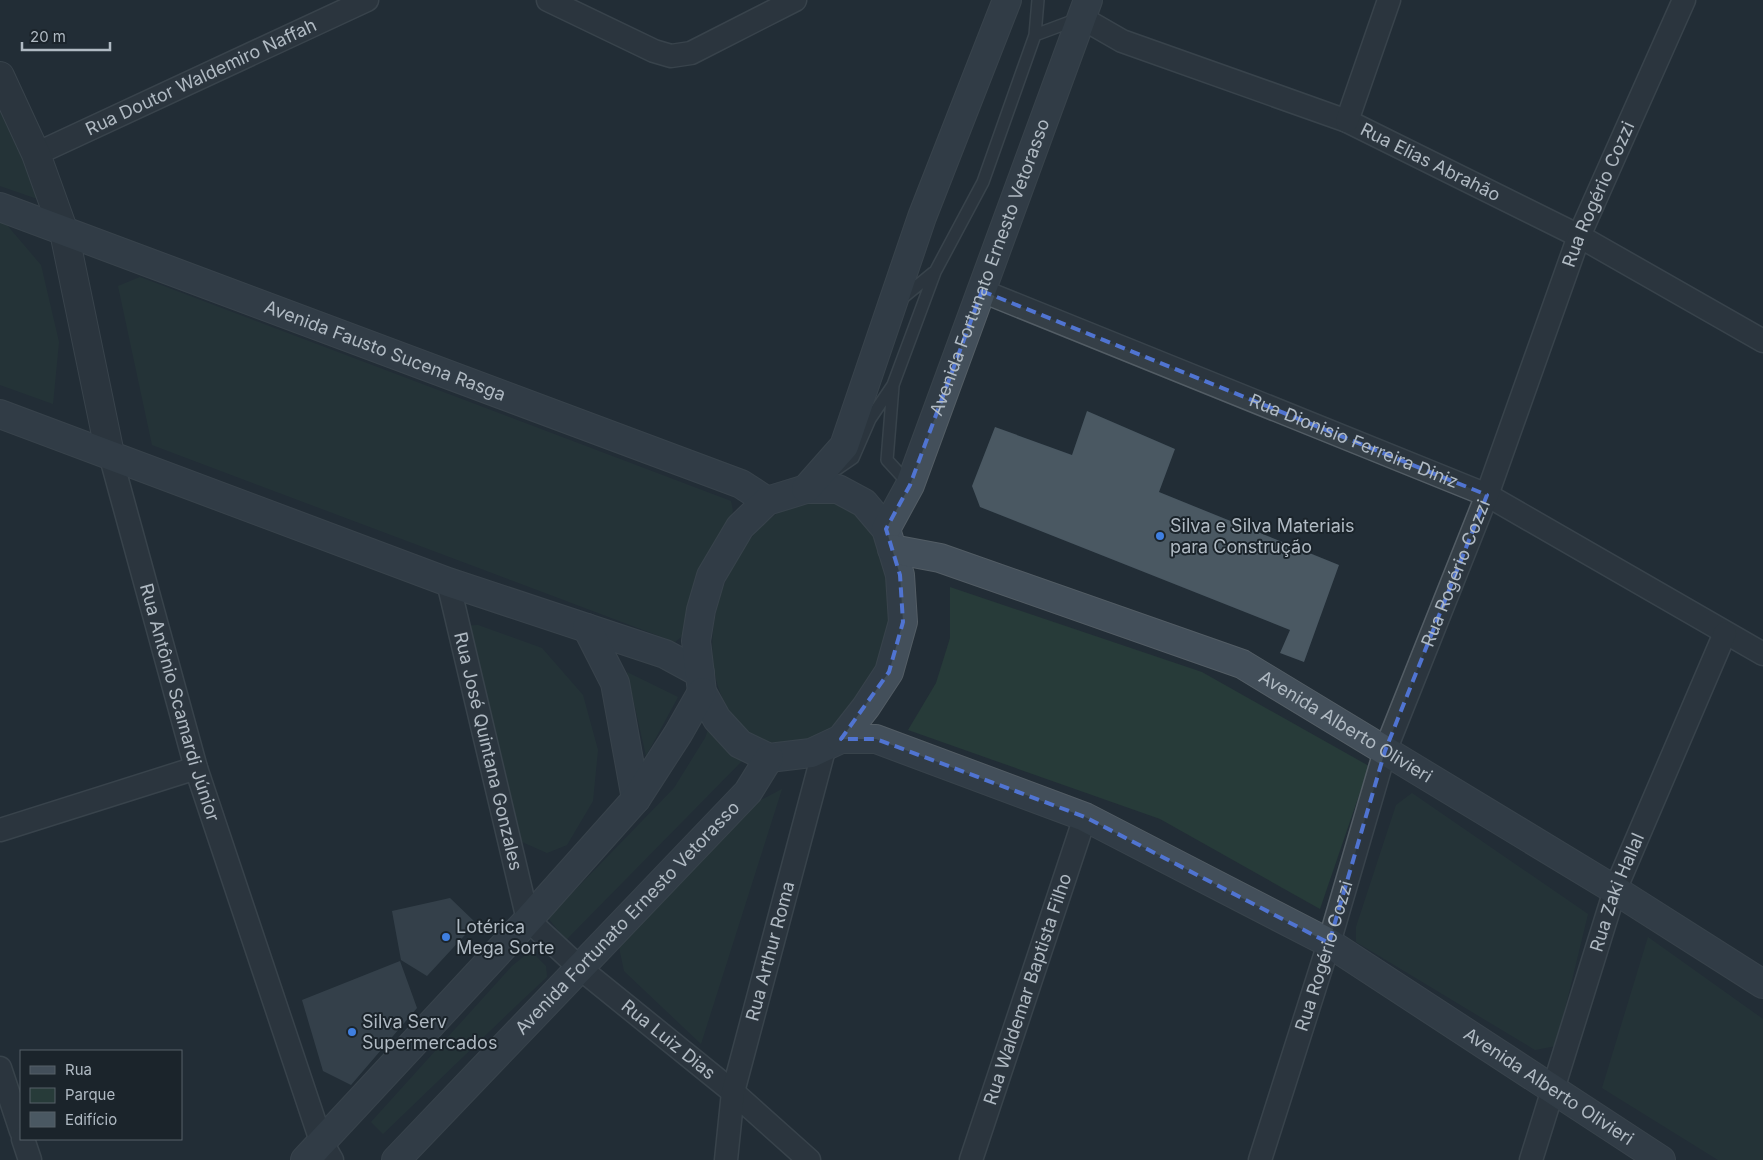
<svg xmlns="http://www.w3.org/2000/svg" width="1763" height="1160" font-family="Inter,sans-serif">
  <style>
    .green { fill: #273b39 }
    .building { fill: #4a5862 }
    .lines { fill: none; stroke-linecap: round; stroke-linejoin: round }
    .service-casing { stroke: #535d65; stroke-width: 14 }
    .minor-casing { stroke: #535d65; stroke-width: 25 }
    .tertiary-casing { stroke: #535d65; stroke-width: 30 }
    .secondary-casing { stroke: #535d65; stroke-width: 30 }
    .service { stroke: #353f47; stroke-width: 11 }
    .minor { stroke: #353f47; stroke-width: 22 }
    .tertiary { stroke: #353f47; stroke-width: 28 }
    .secondary { stroke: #434f5a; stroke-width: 28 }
    .marked { fill: none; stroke: #5074d1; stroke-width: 4; stroke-dasharray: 10 6; stroke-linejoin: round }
    .shop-dot { fill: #3f7fe0; stroke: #1b242b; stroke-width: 2 }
    .labels { text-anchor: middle; stroke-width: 4; stroke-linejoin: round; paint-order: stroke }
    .street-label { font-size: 18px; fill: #b0bac3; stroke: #1b242b }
    .poi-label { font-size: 18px; fill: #b0bac3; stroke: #1b242b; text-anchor: start }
  </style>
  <rect width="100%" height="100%" fill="#222d36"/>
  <!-- green -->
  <path class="green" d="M0 109 49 203 0 186Z
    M0 222 6 224 41 265 59 342 53 404 0 385Z
    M140 277 731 501 733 511 728 524 710 550 699 572 687 610 686 633 675 642 152 445 118 286Z
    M810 503C820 503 832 501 841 504 881 517 894 585 891 622 888 654 868 680 850 706 846 712 841 722 835 727 814 747 777 748 753 736 743 731 732 716 726 705 693 646 723 547 781 511 789 507 802 506 810 503Z
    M950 587 1202 672 1369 766 1320 909 1160 819 908 730 936 683 950 638Z
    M478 625 542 648 583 695 598 750 593 801 567 845 547 853 520 841 462 626Z
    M627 672 678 697 646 756Z
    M713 716 742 761 566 940 548 918 674 788 705 738Z
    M782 789 701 1044 624 971 619 947 757 802Z
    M1412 793 1588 914 1556 1046 1535 1050 1356 942V927L1396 805Z
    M1648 937 1763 1019V1160H1718L1602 1088Z
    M527 954 536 956 546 966 547 977 518 1004 383 1134 371 1122 512 966Z"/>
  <!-- building -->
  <path class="building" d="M1087 411 1175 449 1159 492 1339 565 1304 662 1280 653 1290 630 980 507 972 486 995 427 1072 455Z
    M450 898 476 923 427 976 401 960 392 911Z
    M400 961 417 1008 351 1085 323 1071 302 1000Z"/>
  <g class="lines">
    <defs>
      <path id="service" d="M1035 35 1078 19
        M901 299 933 273
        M893 386 887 460 909 484
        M837 469 853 458 870 419 893 385 935 272 983 182 1035 35 1038 0"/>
      <g id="minor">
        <path d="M548 0 654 51 671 56 691 53 795 0"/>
        <path id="s1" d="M1082 18 1122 41 1347 121 1579 236 1763 341"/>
        <path d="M1347 121 1389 0"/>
        <path id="s2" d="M36 154 367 0"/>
        <path id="s3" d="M982 291 1487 495 1763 654"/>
        <path id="s4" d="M110 454 196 768 321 1141 332 1160"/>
        <path id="s5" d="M448 582 528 920 581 969 733 1092 809 1160"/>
        <path d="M0 830 196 768"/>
        <path d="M0 1068 21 1131"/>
        <path d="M23 1139 30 1160"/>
        <path id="s6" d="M726 1160 733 1092 825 746"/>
        <path id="s7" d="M971 1160 1085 817"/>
        <path id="s8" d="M1260 1160 1329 943 1385 751 1487 495 1579 236 1684 0"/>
        <path id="s9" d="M1531 1160 1615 890 1725 633"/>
      </g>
      <path id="tertiary" d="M0 76 36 154 64 232 110 454"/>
      <g id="secondary">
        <path id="s10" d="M0 207 741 484 767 501"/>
        <path d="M0 414 448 582 665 654 700 673"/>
        <path d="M806 489H838L864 503 886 529 900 575 903 622 889 672 866 707 841 739 811 753 769 758 740 744 717 719 702 692 696 641 701 610 711 576 740 527 767 501Z"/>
        <path d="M806 489 844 446 922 217 1007 0"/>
        <path id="s11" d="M886 529 910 485 1088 0"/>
        <path id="s12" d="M892 549 940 558 1242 664 1615 890 1763 984"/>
        <path d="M587 628 615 683 636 799"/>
        <path id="s13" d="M841 739H876L1085 817 1329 943 1661 1160"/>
        <path d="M305 1160 528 920 636 799 678 734 702 692"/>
        <path id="s14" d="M396 1160 748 792 769 758"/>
      </g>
    </defs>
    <!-- service casing -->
    <use href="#service" class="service-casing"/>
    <!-- minor casing -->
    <use href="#minor" class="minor-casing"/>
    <!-- tertiary casing -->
    <use href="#tertiary" class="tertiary-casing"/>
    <!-- secondary casing -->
    <use href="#secondary" class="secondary-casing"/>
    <!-- service -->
    <use href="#service" class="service"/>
    <!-- minor -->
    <use href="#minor" class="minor"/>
    <!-- tertiary -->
    <use href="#tertiary" class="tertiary"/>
    <!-- secondary -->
    <use href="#secondary" class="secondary"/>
  </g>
  <!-- marked area -->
  <path d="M0 0H1763V1160H0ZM982 291 1487 495 1385 751 1329 943 1085 817 876 739H841L889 672 903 622 900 575 886 529 910 485Z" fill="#222d36" fill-opacity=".55" fill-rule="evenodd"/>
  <path class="marked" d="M982 291 1487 495 1385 751 1329 943 1085 817 876 739H841L889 672 903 622 900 575 886 529 910 485Z"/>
  <!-- markers -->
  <g class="shop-dot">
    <circle cx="1160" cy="536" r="5"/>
    <circle cx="446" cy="937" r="5"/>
    <circle cx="352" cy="1032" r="5"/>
  </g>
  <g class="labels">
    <!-- street labels -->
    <g class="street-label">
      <text dy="6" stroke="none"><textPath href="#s2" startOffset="182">Rua Doutor Waldemiro Naffah</textPath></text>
      <text dy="6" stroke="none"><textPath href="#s1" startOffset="378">Rua Elias Abrahão</textPath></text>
      <text dy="6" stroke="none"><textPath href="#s8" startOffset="1024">Rua Rogério Cozzi</textPath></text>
      <text dy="6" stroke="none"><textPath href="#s11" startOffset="282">Avenida Fortunato Ernesto Vetorasso</textPath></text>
      <text dy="6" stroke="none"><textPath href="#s10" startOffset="411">Avenida Fausto Sucena Rasga</textPath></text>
      <text dy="6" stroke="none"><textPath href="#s3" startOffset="401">Rua Dionisio Ferreira Diniz</textPath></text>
      <text dy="6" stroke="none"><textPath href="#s8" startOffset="619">Rua Rogério Cozzi</textPath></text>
      <text dy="6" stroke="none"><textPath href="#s4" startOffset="258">Rua Antônio Scamardi Júnior</textPath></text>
      <text dy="6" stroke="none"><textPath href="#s12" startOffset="490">Avenida Alberto Olivieri</textPath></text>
      <text dy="6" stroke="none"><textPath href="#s5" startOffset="174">Rua José Quintana Gonzales</textPath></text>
      <text dy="6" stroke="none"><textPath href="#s9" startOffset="281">Rua Zaki Hallal</textPath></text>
      <text dy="6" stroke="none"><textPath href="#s14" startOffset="335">Avenida Fortunato Ernesto Vetorasso</textPath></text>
      <text dy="6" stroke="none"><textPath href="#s6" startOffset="214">Rua Arthur Roma</textPath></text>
      <text dy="6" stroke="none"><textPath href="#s8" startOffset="214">Rua Rogério Cozzi</textPath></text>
      <text dy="6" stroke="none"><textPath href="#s7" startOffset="180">Rua Waldemar Baptista Filho</textPath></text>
      <text dy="6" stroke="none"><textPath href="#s5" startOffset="532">Rua Luiz Dias</textPath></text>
      <text dy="6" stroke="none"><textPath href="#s13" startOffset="795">Avenida Alberto Olivieri</textPath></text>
    </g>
    <!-- poi labels -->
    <g class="poi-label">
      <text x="1170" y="532">Silva e Silva Materiais<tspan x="1170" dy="21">para Construção</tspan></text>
      <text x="456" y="933">Lotérica<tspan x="456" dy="21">Mega Sorte</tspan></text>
      <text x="362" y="1028">Silva Serv<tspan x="362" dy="21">Supermercados</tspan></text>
    </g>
  </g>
  <!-- legend -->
  <rect x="20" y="1050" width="162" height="90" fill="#1b242b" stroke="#576068"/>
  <rect x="30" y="1066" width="25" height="8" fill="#434f5a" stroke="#576068"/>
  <text x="65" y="1075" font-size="15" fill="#b0bac3">Rua</text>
  <rect x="30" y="1088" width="25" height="15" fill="#273b39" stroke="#576068"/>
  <text x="65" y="1100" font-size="15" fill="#b0bac3">Parque</text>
  <rect x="30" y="1112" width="25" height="15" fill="#4a5862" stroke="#576068"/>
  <text x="65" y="1125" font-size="15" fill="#b0bac3">Edifício</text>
  <!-- scale -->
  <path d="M22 42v8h88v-8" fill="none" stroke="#b0bac3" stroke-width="2.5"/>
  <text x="30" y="42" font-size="15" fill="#b0bac3" stroke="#1b242b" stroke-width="4" paint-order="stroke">20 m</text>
</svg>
